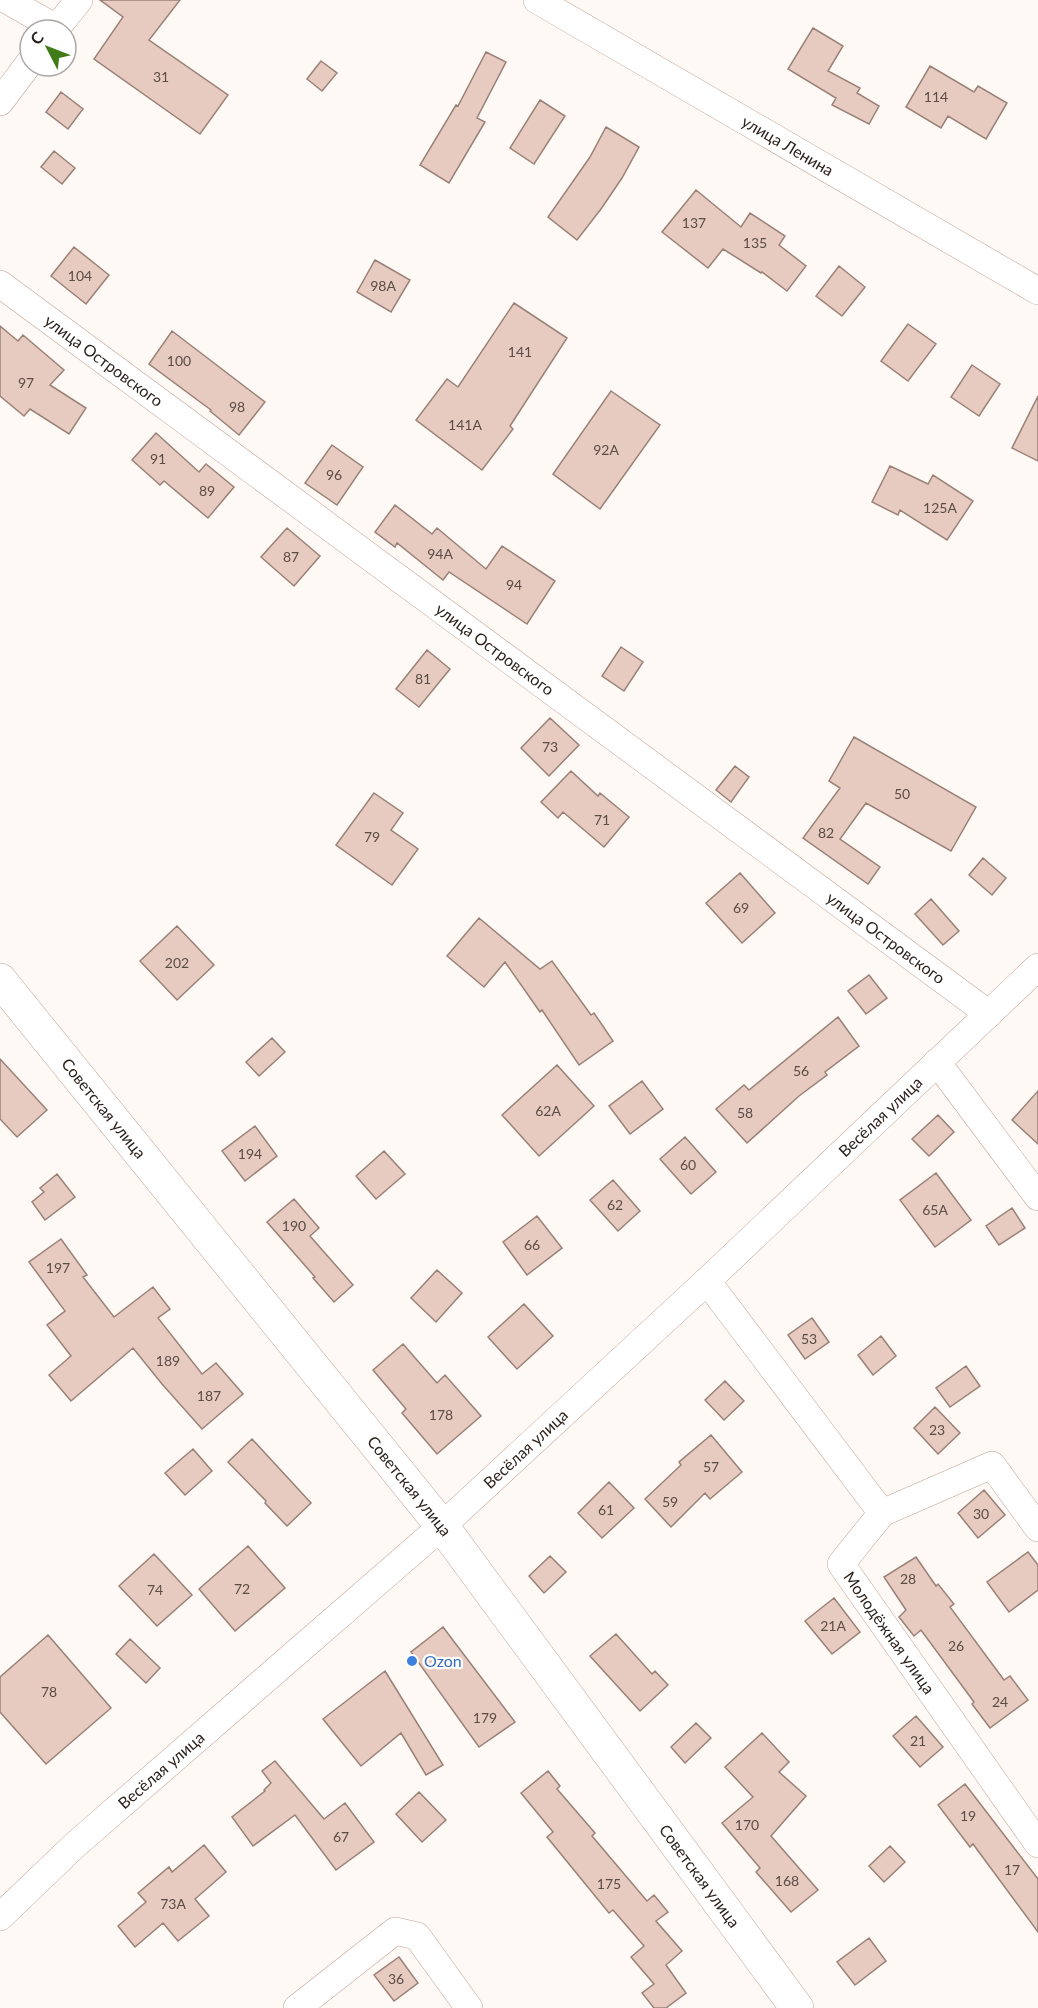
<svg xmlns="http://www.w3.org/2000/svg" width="1038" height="2008" font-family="Lato,sans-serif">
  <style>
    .building { fill: #e7cbc0; stroke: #9a8177; stroke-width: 1.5 }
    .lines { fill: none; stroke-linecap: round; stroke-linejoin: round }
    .minor-casing { stroke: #bea598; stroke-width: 28 }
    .major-casing { stroke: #bea598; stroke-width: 34 }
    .minor { stroke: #fff; stroke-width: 27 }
    .major { stroke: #fff; stroke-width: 33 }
    .shop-dot { fill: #3f7fe0; stroke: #fff; stroke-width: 2 }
    .labels { text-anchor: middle; stroke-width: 4.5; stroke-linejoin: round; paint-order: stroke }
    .number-label { font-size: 14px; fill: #5b4c46 }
    .street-label { font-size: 16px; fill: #2c221d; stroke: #fff }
    .shop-label { font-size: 16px; fill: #366cbe; stroke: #fff; text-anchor: start }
  </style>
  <rect width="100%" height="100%" fill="#fff9f6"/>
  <!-- building -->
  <path class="building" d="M100 0H180L149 40 228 95 200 134 94 59 123 17Z
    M813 28 843 46 828 71 860 88 857 93 879 106 869 124 832 105 836 98 788 69Z
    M486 52 506 62 477 118 485 122 449 183 420 165 456 105 458 106Z
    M321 61 337 73 322 91 307 79Z
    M930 66 974 92 978 86 1007 103 986 139 948 116 941 128 906 107Z
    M61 92 83 109 68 129 46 112Z
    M540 100 565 116 534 164 510 148Z
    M606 127 639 147 622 178 601 209 577 240 548 217 590 157Z
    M54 151 75 168 62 184 41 167Z
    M696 190 741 227 750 213 785 236 779 245 806 266 787 291 762 272 761 273 723 249 708 268 662 232Z
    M74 247 109 275 86 304 51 276Z
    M375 260 410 280 391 312 357 292Z
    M839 266 865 287 842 316 816 296Z
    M514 303 567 338 510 426 513 429 482 470 416 420 447 379 458 387Z
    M908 324 936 344 908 381 881 361Z
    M0 326 18 341 23 335 64 370 50 385 86 408 69 434 30 409 24 416 0 396Z
    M172 331 265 402 239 435 210 411 211 410 149 364Z
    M972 365 1000 384 979 416 951 397Z
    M611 391 660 425 600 509 553 474Z
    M1038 396V461L1012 448Z
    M156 433 199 472 206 464 234 487 208 518 164 481 160 485 132 460Z
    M332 445 363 467 337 505 305 483Z
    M890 466 928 484 933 475 973 501 947 540 900 510 898 515 872 502Z
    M395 505 432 534 437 528 486 569 502 546 555 581 527 624 449 572 443 580 397 543 395 547 375 532Z
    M287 528 320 556 294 586 261 557Z
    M621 647 643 662 624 691 602 676Z
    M427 650 450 669 419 707 396 689Z
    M550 718 579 745 549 776 521 748Z
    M854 737 976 807 951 851 866 803 840 839 880 867 868 884 803 838 840 788 829 781Z
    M735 766 749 777 731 802 716 790Z
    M571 771 598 796 600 793 629 817 604 847 563 812 558 818 541 802Z
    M374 793 403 813 391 830 418 849 392 885 336 845Z
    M983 858 1006 878 992 895 969 875Z
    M740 873 775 913 742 943 706 903Z
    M931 899 959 931 943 945 915 914Z
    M479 918 540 969 552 961 591 1015 594 1013 613 1041 579 1065 542 1010 540 1012 505 962 484 987 447 956Z
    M177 926 214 965 177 1000 140 961Z
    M869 975 887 998 866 1014 848 991Z
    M838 1017 859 1046 825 1072 827 1075 799 1096 747 1143 716 1109 744 1085 749 1090Z
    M272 1038 285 1052 259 1076 246 1062Z
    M0 1059 47 1110 17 1137 0 1119Z
    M557 1065 594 1106 539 1156 502 1115Z
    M642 1081 663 1109 630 1134 609 1106Z
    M1038 1091V1144L1012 1120Z
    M938 1115 954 1132 929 1156 912 1139Z
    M255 1126 277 1156 245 1181 222 1151Z
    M685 1137 716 1172 691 1194 660 1159Z
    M384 1151 405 1174 376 1199 356 1176Z
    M936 1173 971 1220 935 1247 900 1200Z
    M57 1174 75 1197 45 1220 32 1202 44 1192 40 1188Z
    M613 1180 640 1211 618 1231 590 1200Z
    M294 1199 319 1228 310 1236 353 1285 334 1302 313 1278 315 1277 267 1222Z
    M1012 1208 1025 1228 999 1245 986 1226Z
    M537 1216 562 1248 527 1275 503 1242Z
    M61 1239 87 1275 83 1277 114 1317 153 1287 170 1309 158 1318 202 1374 216 1363 243 1394 202 1429 162 1384 133 1348 71 1401 49 1375 71 1356 47 1325 65 1311 29 1262Z
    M437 1270 462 1293 436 1322 411 1298Z
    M524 1304 553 1336 517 1369 488 1337Z
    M812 1318 829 1342 805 1359 788 1335Z
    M881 1336 896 1356 873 1375 858 1355Z
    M403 1344 437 1383 445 1375 481 1416 437 1454 402 1413 406 1409 373 1370Z
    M966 1366 980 1386 950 1407 936 1388Z
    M725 1381 744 1401 724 1420 705 1400Z
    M935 1407 960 1433 938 1454 914 1428Z
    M711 1435 742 1472 710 1499 705 1493 671 1527 645 1499 681 1465 679 1462Z
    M252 1439 311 1503 287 1526 265 1503 266 1501 228 1462Z
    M193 1449 212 1471 185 1495 165 1473Z
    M609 1482 634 1508 602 1538 578 1513Z
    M984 1490 1005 1515 978 1538 958 1513Z
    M248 1546 285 1588 235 1631 199 1589Z
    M1028 1552 1038 1565V1590L1009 1612 987 1582Z
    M154 1554 192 1595 157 1626 119 1586Z
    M550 1556 566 1572 544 1593 529 1576Z
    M916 1557 936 1586 938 1584 954 1604 950 1607 1004 1680 1010 1676 1028 1700 990 1728 972 1704 974 1702 921 1630 914 1636 899 1617 906 1610 884 1577Z
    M834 1598 860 1632 832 1654 805 1621Z
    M443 1627 515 1722 479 1747 411 1652Z
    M616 1634 652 1674 655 1671 668 1685 640 1711 590 1656Z
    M48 1635 111 1708 46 1764 0 1712V1677Z
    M130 1639 160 1668 146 1683 116 1654Z
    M385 1671 443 1765 426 1775 401 1733 361 1766 323 1719Z
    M916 1716 943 1747 920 1767 893 1736Z
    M696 1723 711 1738 685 1763 671 1747Z
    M762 1733 789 1762 779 1772 806 1796 771 1836 818 1890 791 1912 756 1872 760 1868 722 1823 753 1797 725 1767Z
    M275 1761 324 1819 345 1803 374 1842 336 1870 295 1815 253 1846 232 1817 265 1791 264 1790 271 1783 262 1771Z
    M548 1771 560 1786 557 1789 595 1833 592 1836 647 1901 654 1895 668 1912 656 1921 682 1951 666 1965 686 1993 666 2008H654L642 1993 654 1984 631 1957 644 1946 613 1910 609 1913 547 1837 553 1832 521 1793Z
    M965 1784 1038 1879V1932L973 1844 970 1847 938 1805Z
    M419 1792 446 1820 422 1842 396 1814Z
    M204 1845 226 1872 195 1899 209 1916 178 1941 163 1923 135 1947 118 1926 146 1902 138 1893 169 1867 172 1872Z
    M890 1846 905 1862 884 1882 869 1866Z
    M869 1938 886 1961 855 1985 837 1962Z
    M399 1957 418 1983 394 2001 374 1975Z"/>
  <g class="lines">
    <defs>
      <g id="minor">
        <path d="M7 0 56 28"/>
        <path id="s1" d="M537 0 1038 291"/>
        <path d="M55 30 79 0"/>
        <path d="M0 102 30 62"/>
        <path id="s2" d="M0 284 989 1014"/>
        <path d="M937 1062 1038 1197"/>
        <path id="s3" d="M707 1281 882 1513 841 1564 1038 1844"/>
        <path d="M882 1513 992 1465 1038 1528"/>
        <path id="s4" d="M0 1917 75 1845 442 1526 707 1281 1038 967"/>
        <path d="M297 2008 395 1931 417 1936 469 2008"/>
      </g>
      <g id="major">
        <path id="s5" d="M0 980 442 1526 797 2008"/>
      </g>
    </defs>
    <!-- minor casing -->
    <use href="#minor" class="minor-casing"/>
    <!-- major casing -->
    <use href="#major" class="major-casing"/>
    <!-- minor -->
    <use href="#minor" class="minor"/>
    <!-- major -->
    <use href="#major" class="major"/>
  </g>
  <!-- markers -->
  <circle class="shop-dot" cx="412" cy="1661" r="6"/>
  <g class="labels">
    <!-- number labels -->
    <g class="number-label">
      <text x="161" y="82">31</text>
      <text x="936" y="102">114</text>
      <text x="694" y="228">137</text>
      <text x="755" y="248">135</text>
      <text x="80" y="281">104</text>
      <text x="383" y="291">98А</text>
      <text x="520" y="357">141</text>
      <text x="179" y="366">100</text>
      <text x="26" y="388">97</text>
      <text x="237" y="412">98</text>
      <text x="465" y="430">141А</text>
      <text x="606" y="455">92А</text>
      <text x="158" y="464">91</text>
      <text x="334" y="480">96</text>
      <text x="207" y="496">89</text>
      <text x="940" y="513">125А</text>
      <text x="440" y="559">94А</text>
      <text x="291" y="562">87</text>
      <text x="514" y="590">94</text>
      <text x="423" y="684">81</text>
      <text x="550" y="752">73</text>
      <text x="902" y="799">50</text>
      <text x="602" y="825">71</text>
      <text x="826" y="838">82</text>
      <text x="372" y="842">79</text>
      <text x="741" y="913">69</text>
      <text x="177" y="968">202</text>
      <text x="801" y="1076">56</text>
      <text x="548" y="1116">62А</text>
      <text x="745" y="1118">58</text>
      <text x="250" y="1159">194</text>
      <text x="688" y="1170">60</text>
      <text x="615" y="1210">62</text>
      <text x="935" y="1215">65А</text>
      <text x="294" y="1231">190</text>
      <text x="532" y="1250">66</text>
      <text x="58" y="1273">197</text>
      <text x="809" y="1344">53</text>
      <text x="168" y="1366">189</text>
      <text x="209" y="1401">187</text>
      <text x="441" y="1420">178</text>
      <text x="937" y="1435">23</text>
      <text x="711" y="1472">57</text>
      <text x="670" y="1507">59</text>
      <text x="606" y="1515">61</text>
      <text x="981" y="1519">30</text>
      <text x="908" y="1584">28</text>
      <text x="242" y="1594">72</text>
      <text x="155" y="1595">74</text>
      <text x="833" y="1631">21А</text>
      <text x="956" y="1651">26</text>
      <text x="49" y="1697">78</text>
      <text x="1000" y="1707">24</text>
      <text x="485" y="1723">179</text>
      <text x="918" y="1746">21</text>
      <text x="968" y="1821">19</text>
      <text x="747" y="1830">170</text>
      <text x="341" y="1842">67</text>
      <text x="1012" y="1875">17</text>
      <text x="787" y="1886">168</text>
      <text x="609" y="1889">175</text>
      <text x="173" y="1909">73А</text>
      <text x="396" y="1984">36</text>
    </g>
    <!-- street labels -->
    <g class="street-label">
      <text dy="6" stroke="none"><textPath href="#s1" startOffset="290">улица Ленина</textPath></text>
      <text dy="6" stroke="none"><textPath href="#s2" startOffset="129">улица Островского</textPath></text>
      <text dy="6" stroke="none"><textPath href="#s2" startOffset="615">улица Островского</textPath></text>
      <text dy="6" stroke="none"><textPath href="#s2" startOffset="1101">улица Островского</textPath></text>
      <text dy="6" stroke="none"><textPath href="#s5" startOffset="165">Советская улица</textPath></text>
      <text dy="6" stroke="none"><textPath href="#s4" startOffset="1190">Весёлая улица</textPath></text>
      <text dy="6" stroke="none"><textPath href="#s4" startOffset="704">Весёлая улица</textPath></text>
      <text dy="6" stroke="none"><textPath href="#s5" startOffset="651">Советская улица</textPath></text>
      <text dy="6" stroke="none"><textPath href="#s3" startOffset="440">Молодёжная улица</textPath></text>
      <text dy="6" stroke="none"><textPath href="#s4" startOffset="218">Весёлая улица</textPath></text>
      <text dy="6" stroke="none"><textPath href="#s5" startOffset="1137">Советская улица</textPath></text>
    </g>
    <!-- shop labels -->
    <g class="shop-label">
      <text x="424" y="1667">Ozon</text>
    </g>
  </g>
  <!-- north arrow -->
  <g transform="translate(48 48) rotate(312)"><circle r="28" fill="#ffffff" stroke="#aba7a5" stroke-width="1.5"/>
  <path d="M0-4.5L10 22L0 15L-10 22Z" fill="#3f7b16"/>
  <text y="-9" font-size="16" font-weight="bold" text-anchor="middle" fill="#2c221d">С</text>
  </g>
</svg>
